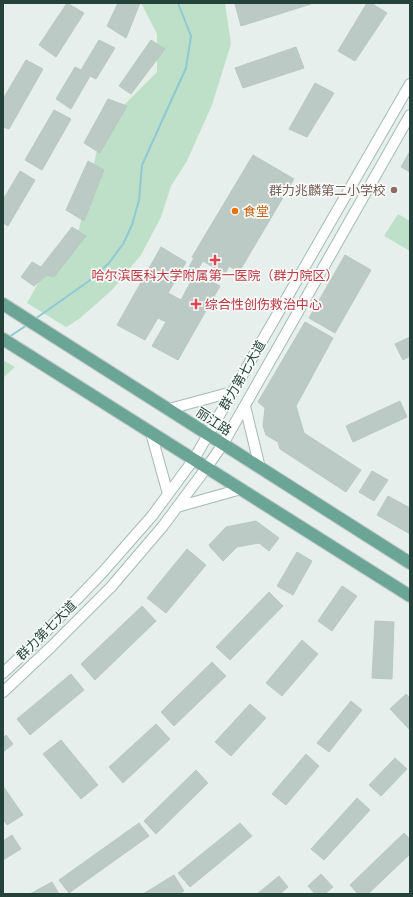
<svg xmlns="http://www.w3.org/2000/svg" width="413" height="897" viewBox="0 0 413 897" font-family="'Fira Sans Condensed','Noto Sans SC',sans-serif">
  <rect width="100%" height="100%" fill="#e6efeb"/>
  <path fill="#bfe0c8" d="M141 3H225L231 44 212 105 187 161 171 186 161 217 141 255 112 290 79 319 66 327 27 303 41 278 79 229 97 150 126 103 157 72V34Z
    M398 214 410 221V251L384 236Z
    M3 360 15 367 3 378Z"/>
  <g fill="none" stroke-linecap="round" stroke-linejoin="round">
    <path stroke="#8ec9d4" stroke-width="2" d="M35 319 89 281 109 263 123 244 132 225 139 200 142 165 186 68 191 36 178 3
      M9 337 27 325"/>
  </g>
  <path fill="#bbcac4" stroke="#b8c9c2" d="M67 3 84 13 56 57 39 45Z
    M118 3H140L126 38 107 26Z
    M238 3H311V4L241 26 235 4Z
    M367 3H371L387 13 355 61 338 51Z
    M99 40 115 48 96 79 90 76 71 109 56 99 75 67 81 70Z
    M151 40 165 49 131 94 119 86Z
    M296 47 304 68 243 88 235 68Z
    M26 60 43 69 9 129 3 127V99Z
    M315 83 334 93 307 137 289 129Z
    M108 99 127 106 100 153 84 143Z
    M54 110 71 119 42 170 25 160Z
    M410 151V172L401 167Z
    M253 155 294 179 239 272 229 266 225 274 203 261 196 272 189 267 194 258 192 257Z
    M88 161 104 170 84 221 66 210Z
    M20 171 35 180 8 226 3 223V200Z
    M72 227 86 236 54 277 47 275 34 286 21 277 32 262 41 267Z
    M161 247 186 262 168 293 181 300 196 272 220 286 178 360 152 346 166 322 158 318 145 340 117 325Z
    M345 255 371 270 335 333 309 318Z
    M305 322 333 338 296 406 304 433 361 470 346 492 280 449 278 442 266 435 263 426 265 408 258 402Z
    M410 337V356L403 360 395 344Z
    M400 401 407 417 353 442 346 426Z
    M372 471 388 480 374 501 359 492Z
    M388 496 410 508V534L377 515Z
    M256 521 279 538 269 551 259 543 237 547 223 561 211 548 209 545 226 527Z
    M187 549 206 565 166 613 147 598Z
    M297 552 312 561 293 595 277 586Z
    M342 586 357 596 332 631 318 621Z
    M269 592 283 606 230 660 216 647Z
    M142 606 156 621 95 680 81 664Z
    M375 621 394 622 392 679 372 678Z
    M302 640 318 654 282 696 266 683Z
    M212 662 226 676 174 726 161 712Z
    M71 674 84 690 30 735 17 719Z
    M406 694 410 698V730L390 709Z
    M351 701 362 710 329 752 317 743Z
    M250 704 266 718 231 756 215 742Z
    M156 724 170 739 123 783 109 767Z
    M6 735 13 744 3 752V738Z
    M61 740 98 785 81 799 43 754Z
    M306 754 319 766 286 805 272 794Z
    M395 758 407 769 381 796 369 785Z
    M196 770 208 783 156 834 144 821Z
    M3 786 23 815 7 825 3 819Z
    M357 798 370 810 324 860 311 849Z
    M139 823 149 836 69 893 59 880Z
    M240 823 252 836 190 887 178 873Z
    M404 833 410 839V854L368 894H358L350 885Z
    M12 835 21 849 3 860V841Z
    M321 874 333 887 325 894H315L308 886Z
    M174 875 184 891 178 894H143Z
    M279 876 288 887 280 894H257Z
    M52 882 59 894H30Z"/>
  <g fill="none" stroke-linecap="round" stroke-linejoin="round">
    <defs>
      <path id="secondary" d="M245 406 260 468
        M169 409 232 392
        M151 433 168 494
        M177 507 241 489
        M3 673 33 645 102 573 152 516 194 459 410 84
        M3 692 51 647 111 587 163 526 207 467 223 444 410 115"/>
      <path id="primary" d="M3 304 410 563
        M3 339 410 596"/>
    </defs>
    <use href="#secondary" stroke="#a4bbb3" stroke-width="12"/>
    <use href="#primary" stroke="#c2cac8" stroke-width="14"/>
    <use href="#secondary" stroke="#fff" stroke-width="10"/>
    <use href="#primary" stroke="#6aa596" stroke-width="12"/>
  </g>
  <circle fill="#8d6e63" stroke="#f7fbf9" stroke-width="1.5" cx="394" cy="190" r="4"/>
  <circle fill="#e8710a" stroke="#f7fbf9" stroke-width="1.5" cx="235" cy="211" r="4"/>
  <g fill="#e0444e" stroke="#f7fbf9" stroke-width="1.5">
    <path d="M213 254h4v4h4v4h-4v4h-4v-4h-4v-4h4z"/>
    <path d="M194 298h4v4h4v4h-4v4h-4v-4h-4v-4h4z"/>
  </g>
  <g text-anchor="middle" stroke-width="3.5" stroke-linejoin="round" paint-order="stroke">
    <g font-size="13" fill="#785e54" stroke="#f7fbf9" text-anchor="end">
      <text x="386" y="195">群力兆麟第二小学校</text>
    </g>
    <g font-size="13" fill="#c56008" stroke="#f7fbf9" text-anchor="start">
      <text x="243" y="216">食堂</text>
    </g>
    <g font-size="13" fill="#be3a42" stroke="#f7fbf9">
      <text x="215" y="280">哈尔滨医科大学附属第一医院（群力院区）</text>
      <text x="205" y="309" text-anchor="start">综合性创伤救治中心</text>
    </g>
    <g font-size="13" fill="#24423a" stroke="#f7fbf9">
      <text transform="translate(242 375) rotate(-60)" y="5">群力第七大道</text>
      <text transform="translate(214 421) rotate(33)" y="5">丽江路</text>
      <text transform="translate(46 630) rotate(-45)" y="5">群力第七大道</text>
    </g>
  </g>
  <rect width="413" height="897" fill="none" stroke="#24423a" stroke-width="8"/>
</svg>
